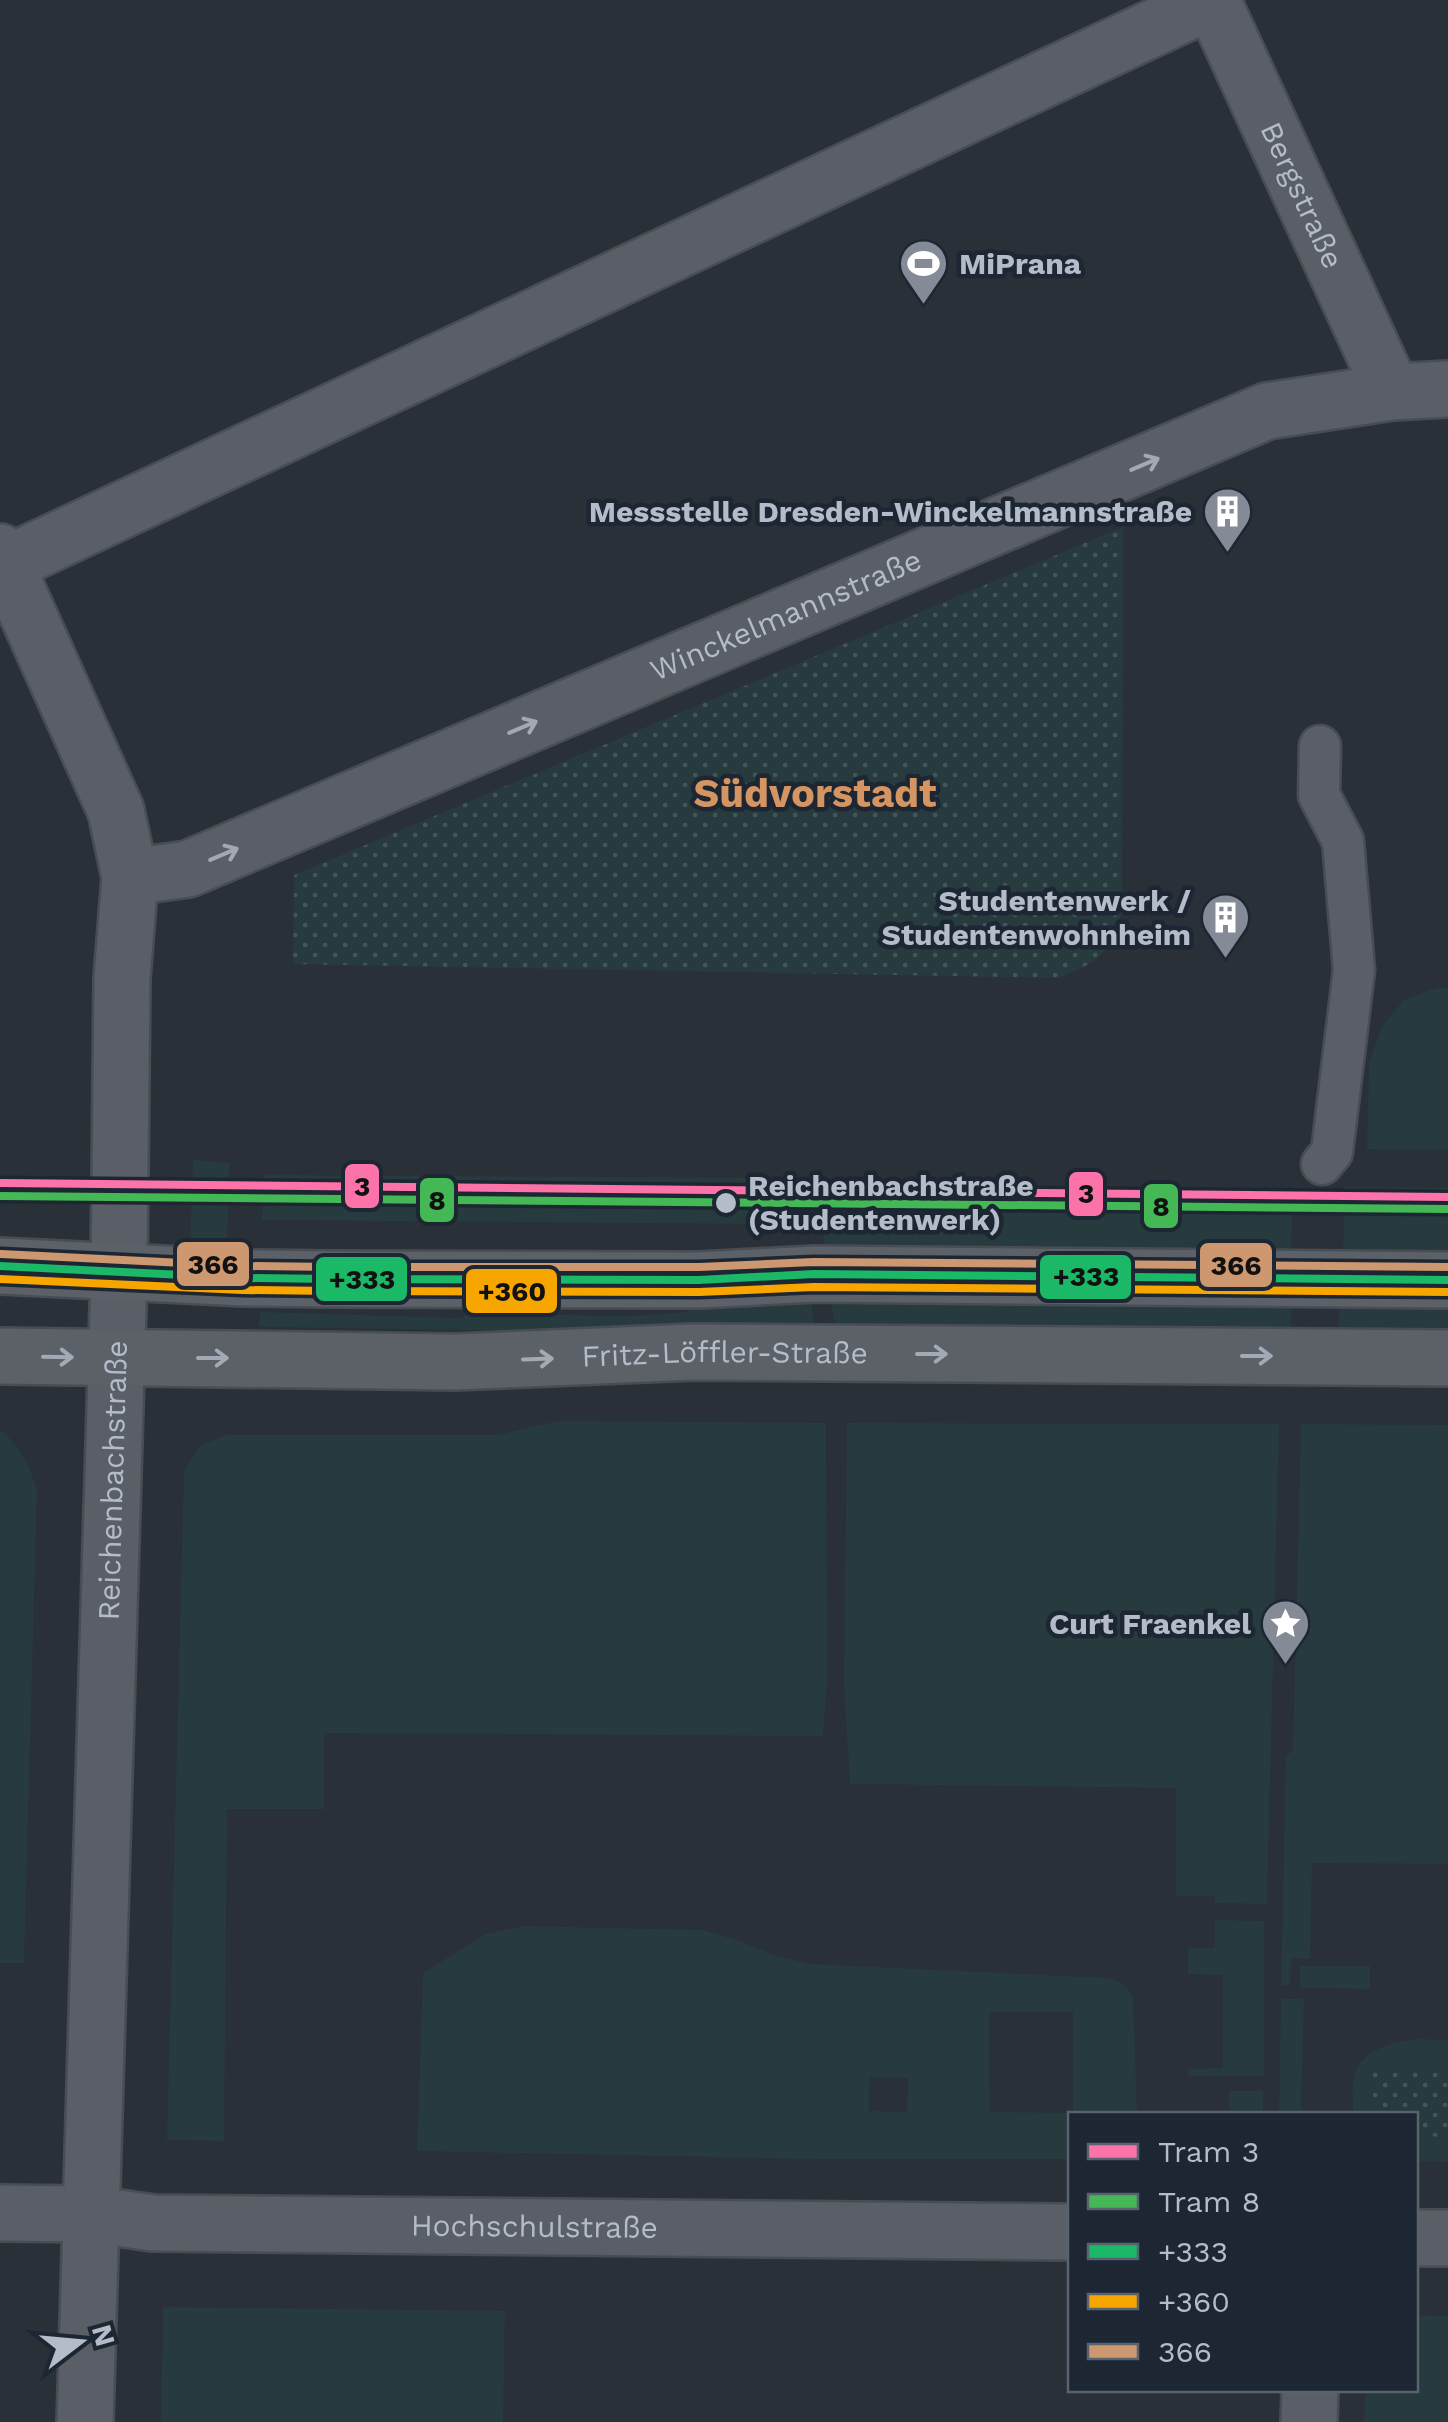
<svg xmlns="http://www.w3.org/2000/svg" width="1448" height="2422" viewBox="0 0 1448 2422" font-family="'Work Sans',sans-serif">
  <defs>
    <pattern id="park-dots" width="8" height="8" patternUnits="userSpaceOnUse" patternTransform="scale(2.5)"><rect width="8" height="8" fill="#273a3e"/><path d="M2 2h.1M6 6h.1" fill="none" stroke="#445559" stroke-width="1.8" stroke-linecap="round"/></pattern>
  </defs>
  <rect width="100%" height="100%" fill="#2a3038"/>
  <path fill="#273a3e" fill-rule="evenodd" d="M1437 988H1448V1150L1367 1149 1369 1063 1382 1026 1404 1000Z
    M193 1160 230 1163 227 1247H190Z
    M264 1175 766 1178 764 1224 262 1220Z
    M793 1182 1293 1188 1291 1253 823 1250 824 1228 791 1226Z
    M1345 1187 1448 1188V1256L1343 1255Z
    M758 1297H811L815 1329 692 1333 259 1327 260 1312 460 1318 470 1313 616 1316 651 1315 683 1312Z
    M830 1298 1292 1301 1290 1334 836 1330Z
    M1339 1302 1448 1303V1335L1339 1334Z
    M558 1421 826 1423 827 1680 823 1736 324 1733V1809H227L224 2141 167 2140 184 1471 200 1446 225 1435H497Z
    M847 1423 1279 1424 1267 1904 1215 1903V1896H1176V1788L850 1784 844 1684Z
    M1301 1424 1448 1425V1864L1312 1863 1310 1959 1291 1958 1290 1985 1281 1986 1286 1755 1293 1751Z
    M0 1430C20 1445 29 1465 37 1489L24 1963H0Z
    M1215 1920 1264 1921V2076H1188L1189 2069 1223 2068V1975L1188 1974V1948H1215Z
    M524 1926 703 1930 737 1940 773 1955 810 1964 1108 1978C1120 1981 1126 1985 1133 1996L1137 2114H1070V2159H812L417 2151 423 1973 486 1934ZM989 2012H1073V2113L990 2112ZM870 2077 908 2078 907 2112 869 2111Z
    M1300 1966H1370V1989L1300 1988Z
    M1281 1999H1304L1301 2114H1279Z
    M1420 2039 1448 2040V2162L1416 2161V2114H1353C1353 2103 1352 2091 1353 2080 1358 2049 1394 2041 1420 2039Z
    M1229 2091H1263V2114H1229Z
    M163 2307 505 2311 503 2422H161Z
    M1416 2315 1448 2316V2422H1364L1366 2390H1416Z"/>
  <path fill="url(#park-dots)" d="M1123 527 1122 911C1110 953 1099 963 1058 978L293 964 294 875Z
    M1371 2069 1448 2071V2137L1416 2136V2114H1370Z"/>
  <g fill="none" stroke-linecap="round" stroke-linejoin="round">
    <defs>
      <path id="pedestrian" d="M1320 746 1319 795 1343 841 1354 970 1332 1152 1322 1164"/>
      <g id="minor">
        <path id="s1" d="M1212 0 1392 392"/>
        <path d="M0 552 116 811 130 877 122 978 119 1272"/>
        <path d="M0 567 1213 0"/>
        <path id="s2" d="M130 877 188 869 1267 411 1392 392 1448 389"/>
        <path id="s3" d="M0 2213 91 2214 153 2223 1070 2232"/>
        <path d="M1416 2238H1448"/>
        <path d="M1309 2422 1310 2390"/>
      </g>
      <g id="tertiary">
        <path id="s4" d="M85 2422 119 1272"/>
      </g>
      <g id="primary">
        <path d="M0 1266 244 1278 334 1279 699 1280 814 1274 1448 1280"/>
        <path id="s5" d="M0 1356 455 1362 694 1352 1448 1358"/>
      </g>
    </defs>
    <use href="#pedestrian" stroke="#484c53" stroke-width="45"/>
    <use href="#minor" stroke="#484c53" stroke-width="60"/>
    <use href="#tertiary" stroke="#484c53" stroke-width="60"/>
    <use href="#primary" stroke="#484c55" stroke-width="60"/>
    <use href="#pedestrian" stroke="#5a5e66" stroke-width="40"/>
    <use href="#minor" stroke="#5a5e66" stroke-width="55"/>
    <use href="#tertiary" stroke="#5a5e66" stroke-width="55"/>
    <use href="#primary" stroke="#5c6168" stroke-width="55"/>
    <defs>
      <path id="bus-1" d="M0 1266 244 1278 334 1279 699 1280 814 1274 1448 1280"/>
      <path id="bus-2" d="M0 1279 243 1290 334 1291 699 1292 814 1287 1448 1292"/>
      <path id="bus-3" d="M1 1254 244 1266 334 1267H699L814 1262 1448 1267"/>
    </defs>
    <use href="#bus-1" stroke="#1d2633" stroke-width="15"/>
    <use href="#bus-2" stroke="#1d2633" stroke-width="15"/>
    <use href="#bus-3" stroke="#1d2633" stroke-width="15"/>
    <use href="#bus-1" stroke="#1ab867" stroke-width="8"/>
    <use href="#bus-2" stroke="#f7a600" stroke-width="8"/>
    <use href="#bus-3" stroke="#cd976f" stroke-width="8"/>
    <defs>
      <path id="tram-1" d="M0 1183 1448 1197"/>
      <path id="tram-2" d="M0 1196 1448 1209"/>
    </defs>
    <use href="#tram-1" stroke="#1d2633" stroke-width="15"/>
    <use href="#tram-2" stroke="#1d2633" stroke-width="15"/>
    <use href="#tram-1" stroke="#fc73a9" stroke-width="8"/>
    <use href="#tram-2" stroke="#43b855" stroke-width="8"/>
  </g>
  <defs><path id="oneway-shaft" d="M-6 0H5M1.5-3L5.5 0L1.5 3" fill="none" stroke-width="1.6" stroke-linecap="round" stroke-linejoin="round" transform="scale(2.5)"/></defs>
  <g stroke="#a2a9b5">
    <use href="#oneway-shaft" transform="translate(1145 464) rotate(-23)"/>
    <use href="#oneway-shaft" transform="translate(523 727) rotate(-23)"/>
    <use href="#oneway-shaft" transform="translate(224 854) rotate(-23)"/>
  </g>
  <g stroke="#a2aab6">
    <use href="#oneway-shaft" transform="translate(932 1354)"/>
    <use href="#oneway-shaft" transform="translate(1257 1356)"/>
    <use href="#oneway-shaft" transform="translate(58 1357) rotate(1)"/>
    <use href="#oneway-shaft" transform="translate(213 1358)"/>
    <use href="#oneway-shaft" transform="translate(538 1359) rotate(-2)"/>
  </g>
  <defs>
    <symbol id="stadium-pin" viewBox="-11 -11 22 30"><path d="M0 17L-7.5 6A9.5 9.5 0 1 1 7.5 6Z" fill="#848b96" stroke="#1d2633"/><path d="M0-5a6.5 5 0 1 0 0 10a6.5 5 0 1 0 0-10ZM-3.5-1.8h7v3.6h-7Z" fill="#fff"/></symbol>
    <symbol id="building-pin" viewBox="-11 -11 22 30"><path d="M0 17L-7.5 6A9.5 9.5 0 1 1 7.5 6Z" fill="#848b96" stroke="#1d2633"/><path d="M-4-6H4V6H1V3H-1V6H-4ZM-2.5-4.3h1.7v1.8h-1.7ZM.8-4.3h1.7v1.8H.8ZM-2.5-1h1.7V.8h-1.7ZM.8-1h1.7V.8H.8Z" fill="#fff"/></symbol>
    <symbol id="sight-pin" viewBox="-11 -11 22 30"><path d="M0 17L-7.5 6A9.5 9.5 0 1 1 7.5 6Z" fill="#848b96" stroke="#1d2633"/><path d="M0-6L1.8-2.2L6-1.7L2.9 1.2L3.7 5.4L0 3.3L-3.7 5.4L-2.9 1.2L-6-1.7L-1.8-2.2Z" fill="#fff"/></symbol>
  </defs>
  <g fill-rule="evenodd">
    <use href="#stadium-pin" x="896" y="236" width="55" height="75"/>
    <use href="#building-pin" x="1200" y="484" width="55" height="75"/>
    <use href="#building-pin" x="1198" y="890" width="55" height="75"/>
    <use href="#sight-pin" x="1258" y="1596" width="55" height="75"/>
  </g>
  <circle fill="#b4bcc9" stroke="#1d2633" stroke-width="4" cx="726" cy="1203" r="12"/>
  <g text-anchor="middle" stroke-width="9" stroke-linejoin="round" paint-order="stroke">
    <g font-size="30" fill="#b4bcc9" stroke="#1d2633">
      <text dy="10" stroke="none"><textPath href="#s1" startOffset="215">Bergstraße</textPath></text>
      <text dy="10" stroke="none"><textPath href="#s2" startOffset="708">Winckelmannstraße</textPath></text>
      <text dy="10" stroke="none"><textPath href="#s5" startOffset="725">Fritz-Löffler-Straße</textPath></text>
      <text dy="10" stroke="none"><textPath href="#s4" startOffset="942">Reichenbachstraße</textPath></text>
      <text dy="10" stroke="none"><textPath href="#s3" startOffset="535">Hochschulstraße</textPath></text>
    </g>
    <g font-size="30" font-weight="bold" fill="#b4bcc9" stroke="#1d2633" text-anchor="end">
      <text x="959" y="274" text-anchor="start">MiPrana</text>
      <text x="1192" y="522">Messstelle Dresden-Winckelmannstraße</text>
      <text x="1191" y="911">Studentenwerk /<tspan x="1191" dy="34">Studentenwohnheim</tspan></text>
      <text x="1251" y="1634">Curt Fraenkel</text>
    </g>
    <g font-size="30" font-weight="bold" fill="#b4bcc9" stroke="#1d2633" text-anchor="start">
      <text x="748" y="1196">Reichenbachstraße<tspan x="748" dy="34">(Studentenwerk)</tspan></text>
    </g>
    <g font-size="40" font-weight="bold" fill="#d59563" stroke="#1d2633">
      <text x="815" y="807">Südvorstadt</text>
    </g>
  </g>
  <g stroke="#1d2633" stroke-width="4">
    <rect x="343" y="1162" width="38" height="48" rx="10" fill="#fc73a9"/>
    <rect x="1067" y="1170" width="38" height="48" rx="10" fill="#fc73a9"/>
    <rect x="418" y="1176" width="38" height="48" rx="10" fill="#43b855"/>
    <rect x="1142" y="1182" width="38" height="48" rx="10" fill="#43b855"/>
    <rect x="175" y="1240" width="76" height="48" rx="10" fill="#cd976f"/>
    <rect x="1198" y="1241" width="76" height="48" rx="10" fill="#cd976f"/>
    <rect x="1038" y="1253" width="95" height="48" rx="10" fill="#1ab867"/>
    <rect x="314" y="1255" width="95" height="48" rx="10" fill="#1ab867"/>
    <rect x="464" y="1267" width="95" height="48" rx="10" fill="#f7a600"/>
  </g>
  <g font-size="28" text-anchor="middle" font-weight="bold" fill="#111">
    <text x="362" y="1196">3</text>
    <text x="1086" y="1203">3</text>
    <text x="437" y="1210">8</text>
    <text x="1161" y="1216">8</text>
    <text x="213" y="1274">366</text>
    <text x="1236" y="1275">366</text>
    <text x="1086" y="1286">+333</text>
    <text x="362" y="1289">+333</text>
    <text x="512" y="1301">+360</text>
  </g>
  <rect x="1068" y="2112" width="350" height="280" fill="#1d2633" stroke="#59626f" stroke-width="2.5"/>
  <rect x="1088" y="2144" width="50" height="15" fill="#fc73a9" stroke="#59626f" stroke-width="2.5"/>
  <text x="1158" y="2162" font-size="30" fill="#b4bcc9">Tram 3</text>
  <rect x="1088" y="2194" width="50" height="15" fill="#43b855" stroke="#59626f" stroke-width="2.5"/>
  <text x="1158" y="2212" font-size="30" fill="#b4bcc9">Tram 8</text>
  <rect x="1088" y="2244" width="50" height="15" fill="#1ab867" stroke="#59626f" stroke-width="2.5"/>
  <text x="1158" y="2262" font-size="30" fill="#b4bcc9">+333</text>
  <rect x="1088" y="2294" width="50" height="15" fill="#f7a600" stroke="#59626f" stroke-width="2.5"/>
  <text x="1158" y="2312" font-size="30" fill="#b4bcc9">+360</text>
  <rect x="1088" y="2344" width="50" height="15" fill="#cd976f" stroke="#59626f" stroke-width="2.5"/>
  <text x="1158" y="2362" font-size="30" fill="#b4bcc9">366</text>
  <g transform="translate(80 2342) rotate(74)" stroke="#1d2633" stroke-width="8" paint-order="stroke">
  <path d="M0-8L18 38L0 25L-18 38Z" fill="#b4bcc9"/>
  <text y="-15" font-size="28" font-weight="bold" text-anchor="middle" fill="#b4bcc9">N</text>
  </g>
</svg>
